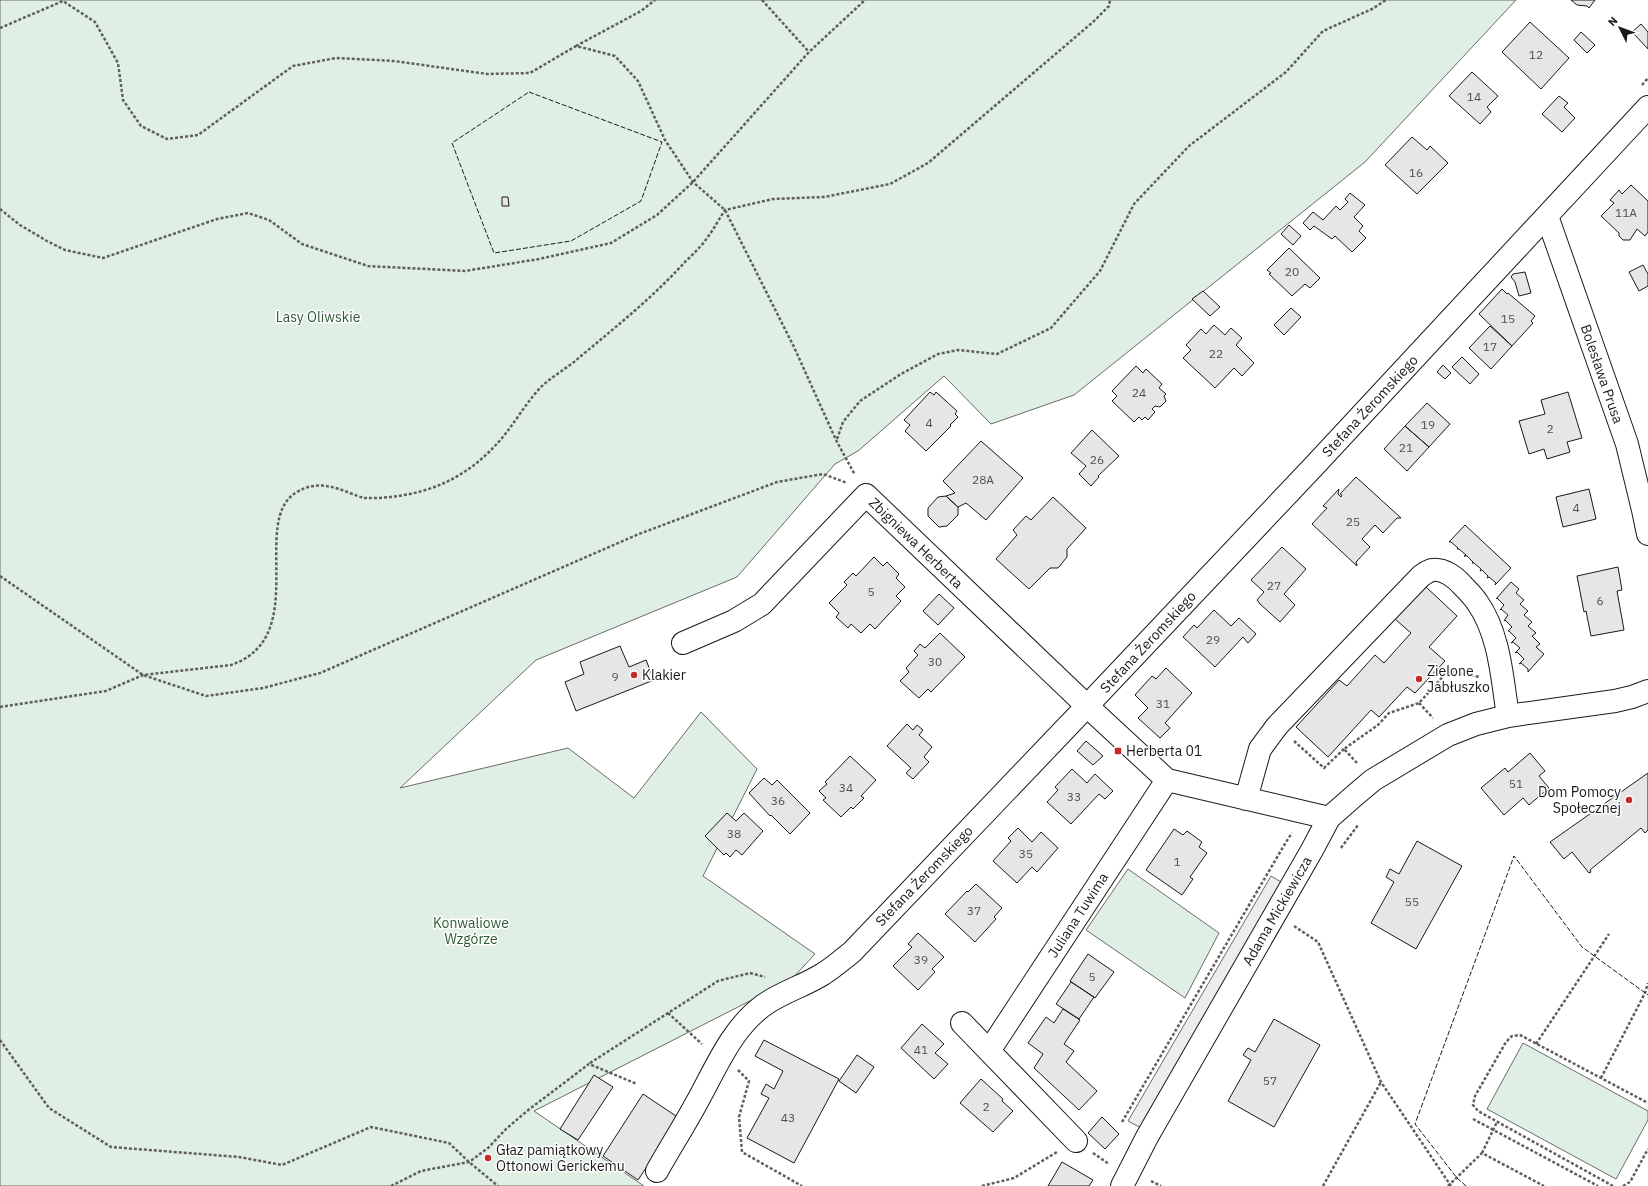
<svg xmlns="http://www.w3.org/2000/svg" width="1648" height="1186" viewBox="0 0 1648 1186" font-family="'IBM Plex Sans',sans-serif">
  <rect width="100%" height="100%" fill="#fff"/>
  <path fill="#e0efe3" stroke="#6a6a6a" d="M0 0H1516L1365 162 1074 395 991 424 944 376 858 451 835 464 737 577 536 660 400 788 568 748 634 798 701 712 757 769 703 876 815 954 791 980 534 1111 644 1186H0Z
    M1128 869 1219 933 1185 998 1086 930Z
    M1523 1043 1648 1111V1120L1616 1179 1487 1109Z"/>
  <path fill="#ededed" stroke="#6a6a6a" d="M1271 876 1286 885 1143 1129 1128 1121Z"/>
  <path fill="#e6e6e6" stroke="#1a1a1a" d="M1571 0H1595L1589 8 1587 6 1577 5Z
    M1530 22 1569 58 1541 89 1502 52Z
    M1641 24 1648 32V49L1632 32Z
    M1581 32 1595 45 1587 53 1574 40Z
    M1472 72 1498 96 1487 107 1491 112 1480 124 1449 96Z
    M1559 96 1568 103 1564 107 1575 118 1562 132 1542 114Z
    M1412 137 1427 150 1430 146 1448 163 1417 194 1385 165Z
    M1631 185 1648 201V232L1645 236 1637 229 1630 240H1623L1619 236V233L1601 216 1614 203 1610 200 1619 190 1622 194Z
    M1350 193 1365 205 1354 217 1363 226 1359 231 1366 238 1352 252 1335 236 1332 239 1314 226 1310 230 1303 223 1313 212 1323 220 1336 206 1340 210 1348 202 1345 199Z
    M502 197H508L509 206H502Z
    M1289 225 1301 236 1293 245 1281 234Z
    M1289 248 1320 278 1310 288 1305 284 1292 296 1269 274 1271 273 1267 270Z
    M1643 265 1648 274V286L1639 291 1629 272Z
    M1525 272 1531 293 1519 296 1515 282 1511 277 1513 274Z
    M1502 289 1507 294 1508 293 1535 316 1531 321 1533 323 1512 346 1479 314Z
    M1203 291 1220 307 1210 316 1192 299Z
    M1291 308 1301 317 1284 335 1274 325Z
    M1214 325 1225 335 1231 328 1242 338 1236 345 1254 363 1242 376 1234 368 1215 388 1183 358 1191 350 1186 345 1201 329 1206 334Z
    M1490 326 1512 346 1491 369 1469 348Z
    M1462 357 1479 374 1470 384 1452 367Z
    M1443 365 1451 373 1445 379 1437 372Z
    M1136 366 1143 373 1146 369 1162 384 1159 388 1166 394 1164 396 1166 401 1160 407 1155 406 1152 409 1155 412 1148 420 1145 417 1142 420 1139 417 1134 422 1112 401 1117 396 1112 391Z
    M930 392 934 395 936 392 957 411 955 414 958 417 950 425 951 426 926 451 905 431 910 425 904 420Z
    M1568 392 1582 438 1567 442 1570 452 1547 459 1544 449 1529 454 1519 421 1545 414 1541 400Z
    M1427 403 1450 424 1429 447 1405 426Z
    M1405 426 1429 447 1407 471 1384 449Z
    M1092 430 1119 456 1098 476 1099 477 1091 486 1079 474 1086 466 1071 453Z
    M981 441 1023 478 986 520 966 503 958 507 946 496 955 493 943 481Z
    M1356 477 1401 518H1397L1383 533 1375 525 1362 539 1370 547 1356 562 1357 566 1312 524 1327 508 1323 506 1339 489 1338 494 1341 497 1342 495 1340 494Z
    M1589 489 1596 519 1563 527 1556 497Z
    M946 496 958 507V515L947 526 939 527 928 516V508L938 497Z
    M1053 497 1086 528 1067 549V557L1058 568H1050L1029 589 996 559 1017 535 1013 530 1026 516 1031 520Z
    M1465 525 1511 568 1495 585 1496 583 1489 577 1487 578 1488 576 1482 570 1480 571 1481 569 1474 563H1472L1473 562 1467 556H1464L1466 555 1459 549H1457L1458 548 1451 542H1449Z
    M1282 547 1306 569 1284 594 1295 605 1280 622 1260 604 1257 600 1264 592 1251 580Z
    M874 557 883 566 887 562 899 574 896 578 905 587 896 596 901 601 875 629 870 624 861 633 851 624 848 628 836 617 839 613 829 603 847 585 844 582 853 573 856 576Z
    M1618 567 1622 590 1617 591 1624 630 1591 636 1586 611 1584 612 1577 576Z
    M1511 582 1519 589 1516 593 1524 600 1520 604 1528 611 1524 615 1532 622 1528 626 1536 633 1532 636 1540 644 1536 647 1544 654 1528 672V669L1521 663 1519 664 1524 659 1517 652 1515 653 1520 648 1513 642 1511 643 1516 638 1509 631H1508L1512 627 1505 620 1504 621 1508 615 1501 609 1500 610 1504 605 1497 598 1496 599Z
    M1425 586 1457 616 1429 647 1445 661 1415 693 1407 687 1379 717 1371 710 1328 757 1296 727 1339 680 1347 686 1375 655 1384 663 1411 633 1395 619Z
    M939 594 954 608 938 625 923 611Z
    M1214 610 1231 626 1239 618 1256 634 1248 643 1243 637 1215 667 1183 637 1194 625 1197 628Z
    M940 633 965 657 931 692 928 689 919 698 900 681 909 672 906 668 918 655 914 651 920 644 925 648Z
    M620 646 629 667 646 660 654 680 576 711 565 682 584 674 580 662Z
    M1166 668 1192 693 1165 723 1170 728 1160 738 1138 718 1148 708 1135 695 1152 676 1156 679Z
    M907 724 913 730 917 725 923 730 919 735 932 747 924 757 929 762 913 779 906 773 911 768 887 746Z
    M1086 741 1103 756 1093 765 1077 751Z
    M1530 753 1545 771 1539 776 1549 788 1529 805 1523 798 1504 815 1481 788 1505 768 1508 772Z
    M850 756 876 780 861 796 864 798 853 809 851 807 841 817 823 800 826 798 819 791 827 784 825 782Z
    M1072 769 1087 783 1095 774 1113 791 1105 799 1099 794 1071 824 1047 802 1058 790 1055 787Z
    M1648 773V830L1645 833 1641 828 1590 870 1591 872 1589 873 1572 852 1564 859 1550 842Z
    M764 778 772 785 777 780 810 813 790 834 771 815 770 816 749 793Z
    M727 813 736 821 744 813 763 831 742 855 736 850 730 857 726 853 724 855 705 836Z
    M1018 828 1032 842 1041 832 1058 848 1037 872 1032 867 1017 883 993 861 1011 841 1008 838Z
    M1174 829 1183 835 1187 831 1202 842 1199 847 1207 853 1190 877 1193 879 1182 895 1146 870Z
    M1417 841 1462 866 1416 949 1371 923 1394 882 1386 877 1390 869 1399 874Z
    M976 884 1002 908 994 917 996 919 975 942 945 914 967 891 968 892Z
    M918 933 944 957 932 969 935 972 918 990 893 966 912 947 908 944Z
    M1088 954 1114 972 1095 998 1070 981Z
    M1071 982 1094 997 1079 1019 1056 1004Z
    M1063 1009 1080 1020 1064 1044 1074 1051 1066 1062 1097 1091 1079 1110 1034 1068 1043 1054 1028 1043 1046 1017 1054 1023Z
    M1274 1019 1320 1045 1274 1127 1228 1101 1251 1060 1243 1055 1248 1048 1255 1052Z
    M922 1024 944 1044 935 1053 948 1064 934 1079 901 1048Z
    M764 1040 839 1079 794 1163 747 1138 769 1098 761 1094 766 1084 774 1089 783 1071 755 1056Z
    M857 1055 874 1067 856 1093 839 1081Z
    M594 1075 613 1087 578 1140 560 1129Z
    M981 1079 1003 1099 1002 1101 1013 1111 993 1132 960 1103Z
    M643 1094 679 1118 638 1180 603 1156Z
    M1102 1117 1119 1134 1105 1149 1088 1133Z
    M1062 1162 1093 1180 1089 1186H1048Z"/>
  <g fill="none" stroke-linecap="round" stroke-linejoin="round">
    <defs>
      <path id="minor" d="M1547 216 1627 444 1643 510 1648 534
        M683 643 734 621 762 604 866 495 1087 706 1167 780 1329 818
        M1246 799 1260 749 1277 726 1421 576C1424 574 1428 571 1432 570 1444 568 1456 578 1463 586 1468 591 1473 596 1477 602 1500 634 1502 679 1508 716
        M962 1023 1076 1141
        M989 1051 1167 780
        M657 1171C670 1148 684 1126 697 1102 716 1068 731 1029 764 1005 782 992 804 986 823 974 833 968 843 959 852 952L1087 706 1315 465 1648 107
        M1122 1186 1147 1137 1312 850 1329 818 1354 796 1373 780 1448 735 1476 724 1508 716 1615 701 1632 697 1648 691"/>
    </defs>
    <use href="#minor" stroke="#1a1a1a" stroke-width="24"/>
    <path stroke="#5f5f5f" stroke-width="2.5" stroke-dasharray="3 2" stroke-linecap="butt" d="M762 0 809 52
      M0 28 63 1 95 22 118 63 123 100 141 126 167 139 198 135 293 66 336 58 394 61 487 74 530 73 576 46 615 56 638 81 665 140 693 182 725 210 794 347 836 440 855 475
      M576 46 641 11 655 0
      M1642 85 1648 78
      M0 209 20 225 47 241 65 250 103 258 217 219 248 213 269 220 302 244 368 266 465 271 539 259 611 243 657 215 693 182 809 52 865 0
      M837 439 843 422 860 401 901 374 938 354 958 350 997 354 1051 328 1100 271 1134 204 1189 146 1286 72 1323 31 1372 9 1386 0
      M0 576 143 675 206 696 263 688 320 673 639 534 777 482 823 474 847 483
      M1419 703 1433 718
      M0 707 106 691 143 675 231 665C313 637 248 520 297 492 315 481 332 486 350 493 355 495 360 497 364 498 389 499 419 494 442 484 467 473 489 455 506 433 517 419 527 402 540 388 552 376 568 368 581 356 617 326 653 297 684 263 692 255 701 247 707 238 714 229 719 219 725 210L773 199 824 197 890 184 928 163 1093 22 1109 6 1110 0
      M1294 741 1324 768 1344 749
      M1357 763 1344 749 1378 725 1389 713 1419 703 1448 671 1480 677
      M1341 848 1358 825
      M1294 926 1318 942 1381 1082 1451 1186
      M668 1013 702 1044
      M0 1040 49 1108 111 1147 239 1157 282 1165 371 1127 449 1143 469 1162 498 1186
      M1536 1044 1609 934
      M590 1063 718 981 750 973 765 977
      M738 1070 749 1081 739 1117 742 1152 802 1186
      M1601 1078 1645 993 1648 983
      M1473 1119 1598 1186
      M1122 1122 1286 842 1292 833
      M1093 1153 1109 1164
      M1482 1153 1497 1122
      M1151 1181 1161 1186
      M391 1186 421 1171 469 1162 488 1148 506 1129 527 1111 589 1064 637 1084
      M982 1186 1014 1178 1057 1152
      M1323 1186 1381 1082
      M1448 1186 1482 1153 1544 1186
      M1613 1186 1478 1111 1473 1105 1475 1096 1506 1042 1512 1036 1520 1035 1648 1103
      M1623 1186 1630 1182 1648 1149"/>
    <use href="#minor" stroke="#fff" stroke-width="22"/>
    <path stroke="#1a1a1a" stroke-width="1" stroke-dasharray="5 2" stroke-linecap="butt" d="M529 92 662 142 641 201 571 241 494 253 452 143Z
      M1466 1186 1457 1178 1415 1124 1514 856 1582 947 1648 995"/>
  </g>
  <g fill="#c62828" stroke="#fff" stroke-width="1.5">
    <circle cx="634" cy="675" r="4"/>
    <circle cx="1419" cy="679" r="4"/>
    <rect x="1114" y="747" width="8" height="8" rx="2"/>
    <circle cx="1629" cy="800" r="4"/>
    <circle cx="488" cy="1158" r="4"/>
  </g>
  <g text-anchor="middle" stroke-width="3" stroke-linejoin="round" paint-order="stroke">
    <g font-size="12" fill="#4d4d4d">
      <text x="1536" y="59">12</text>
      <text x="1474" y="101">14</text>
      <text x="1416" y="177">16</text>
      <text x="1626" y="217">11A</text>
      <text x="1292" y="276">20</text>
      <text x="1508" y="323">15</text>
      <text x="1490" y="351">17</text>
      <text x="1216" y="358">22</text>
      <text x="1139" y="397">24</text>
      <text x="929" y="427">4</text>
      <text x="1428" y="429">19</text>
      <text x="1550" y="433">2</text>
      <text x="1406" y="452">21</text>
      <text x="1097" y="464">26</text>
      <text x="983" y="484">28A</text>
      <text x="1576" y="512">4</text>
      <text x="1353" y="526">25</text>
      <text x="1274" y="590">27</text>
      <text x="871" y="596">5</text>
      <text x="1600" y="605">6</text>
      <text x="1213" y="644">29</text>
      <text x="935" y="666">30</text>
      <text x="615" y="681">9</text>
      <text x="1163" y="708">31</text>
      <text x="1516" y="788">51</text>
      <text x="846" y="792">34</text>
      <text x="1074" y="801">33</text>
      <text x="778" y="805">36</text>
      <text x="734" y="838">38</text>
      <text x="1026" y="858">35</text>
      <text x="1177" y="866">1</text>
      <text x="1412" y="906">55</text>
      <text x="974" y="915">37</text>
      <text x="921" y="964">39</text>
      <text x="1092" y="981">5</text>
      <text x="921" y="1054">41</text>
      <text x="1270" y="1085">57</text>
      <text x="986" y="1111">2</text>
      <text x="788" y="1122">43</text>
    </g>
    <g font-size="14" fill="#2b5a34" stroke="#fff">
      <text x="318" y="322">Lasy Oliwskie</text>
      <text x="471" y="928">Konwaliowe<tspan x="471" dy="16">Wzgórze</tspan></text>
    </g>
    <g font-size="14" fill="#1a1a1a" stroke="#fff">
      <text transform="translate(1602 374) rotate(71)" y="5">Bolesława Prusa</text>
      <text transform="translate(1370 406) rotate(-47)" y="5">Stefana Żeromskiego</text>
      <text transform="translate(916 543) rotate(44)" y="5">Zbigniewa Herberta</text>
      <text transform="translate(1148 642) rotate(-47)" y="5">Stefana Żeromskiego</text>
      <text transform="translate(924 876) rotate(-46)" y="5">Stefana Żeromskiego</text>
      <text transform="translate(1277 911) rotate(-60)" y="5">Adama Mickiewicza</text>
      <text transform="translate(1078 915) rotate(-57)" y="5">Juliana Tuwima</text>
    </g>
    <g font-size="14" fill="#1a1a1a" stroke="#fff" text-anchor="start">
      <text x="1427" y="676">Zielone<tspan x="1427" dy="16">Jabłuszko</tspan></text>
      <text x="642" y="680">Klakier</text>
      <text x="1126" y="756">Herberta 01</text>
      <text x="1621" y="797" text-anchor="end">Dom Pomocy<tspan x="1621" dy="16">Społecznej</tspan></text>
      <text x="496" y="1155">Głaz pamiątkowy<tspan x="496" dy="16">Ottonowi Gerickemu</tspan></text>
    </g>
  </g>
  <g transform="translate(1620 28) rotate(312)" stroke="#ffffff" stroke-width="3" paint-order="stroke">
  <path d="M0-3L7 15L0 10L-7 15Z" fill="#1a1a1a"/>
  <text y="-6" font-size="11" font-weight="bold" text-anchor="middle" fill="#1a1a1a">N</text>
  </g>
</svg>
